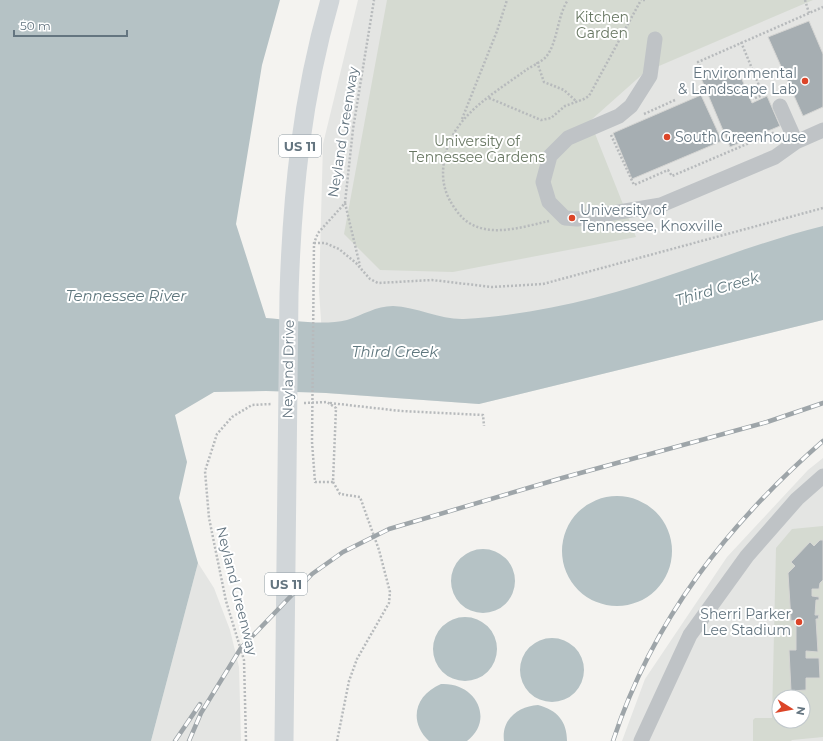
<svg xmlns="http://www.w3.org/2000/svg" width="823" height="741" viewBox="0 0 823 741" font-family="Montserrat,sans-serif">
  <rect width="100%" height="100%" fill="#f4f3f0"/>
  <path fill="#e4e5e3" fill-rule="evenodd" d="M358 0H823V320L479 404 326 393 319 291 323 144Z
    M823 458V741H622L645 679 727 557 808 470ZM779 697H803V721H779Z
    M198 563 214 588 230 630 239 667 241 741H151Z"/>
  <path fill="#d5dad1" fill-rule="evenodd" d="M387 0H813L645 72 590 121 636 237 453 272 380 270 344 234Z
    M823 526V737L792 740 791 741H753V720L755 718H772L776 548 792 529ZM779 697H803V721H779Z"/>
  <path fill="#b5c2c5" d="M0 0H280L262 65 236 224 266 318C292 320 322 326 347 320 363 315 376 306 393 306 417 307 442 320 464 319 537 315 610 296 679 272 727 256 774 238 823 226V320L479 404 326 393 266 391 214 392 175 415 187 462 179 498 198 563 151 741H0Z
    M562 551a55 55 0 1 1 110 0a55 55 0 1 1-110 0Z
    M451 581a32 32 0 1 1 64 0a32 32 0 1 1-64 0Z
    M433 649a32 32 0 1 1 64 0a32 32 0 1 1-64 0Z
    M520 670a32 32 0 1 1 64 0a32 32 0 1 1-64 0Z
    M441 684C476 682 495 720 467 741H429C408 721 415 695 441 684Z
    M538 705C557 710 567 721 567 741H504C501 719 519 706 538 705Z"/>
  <path fill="#a6aeb2" stroke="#d5d5d3" d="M809 21 823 54V107L803 116 768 37Z
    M720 70 723 77 738 70 752 103 767 96 780 126 730 147 701 78Z
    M701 95 722 141 632 179 613 133Z
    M820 540H823V580L820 583 819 589H812V596L819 597V600H816L815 615H819L818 619H816L818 652 806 651V658H819L820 678H806V690L791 691 789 650H796V620L791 621 788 573 795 566 791 562 810 542 814 546Z"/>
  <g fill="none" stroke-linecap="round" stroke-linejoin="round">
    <path stroke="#b7babc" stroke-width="2.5" stroke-dasharray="2 2" stroke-linecap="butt" d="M643 0H645
      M805 0 809 13
      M741 42 763 95 753 99
      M537 62 544 82 564 90 577 102
      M703 74 698 62 823 7
      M489 98 541 120 551 118 565 106 584 99 589 96 641 0
      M644 114 675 100
      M462 119 497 31 507 0
      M611 135 634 185 668 170 672 176 775 132
      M345 203 360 266
      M549 221C518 228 478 242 456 210 445 195 441 181 444 162 450 117 492 95 526 70 532 66 541 62 546 57 558 42 557 16 568 0
      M314 243H325L339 249 356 263 370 279 378 283 432 280 492 287 543 284 823 208
      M304 403 327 402 336 408 333 482H315L312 442 314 243 318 233 345 203 353 129 374 0
      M330 403 401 411 483 415 484 426
      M333 482 340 494 360 497 379 550 390 592 389 603 357 659 349 681 337 741
      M246 741 244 660 226 601 209 518 205 471 217 434 232 417 252 405 271 404"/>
    <path stroke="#bfc3c6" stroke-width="15" d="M655 39 650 76 631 106 619 116 568 138 550 156 543 182 549 202 565 218 577 219 661 205 775 157 796 142 823 130
      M780 106 796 142
      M641 741 690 635 747 556 797 499 823 476"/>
    <path stroke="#d1d6d9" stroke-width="19" d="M284 741 289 294C292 195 302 96 330 0"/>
    <defs>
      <path id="rail" d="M175 741 200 704
        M189 741 201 713 241 648 312 574 343 552 389 529 562 478 767 422 823 403
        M613 741C653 619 728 524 823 441"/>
    </defs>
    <use href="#rail" stroke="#9ea5a9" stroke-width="4.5"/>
    <use href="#rail" stroke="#fff" stroke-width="3" stroke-dasharray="9" stroke-linecap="butt"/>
  </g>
  <g fill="#dc4528" stroke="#fff" stroke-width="1.5">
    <circle cx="805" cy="81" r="4"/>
    <circle cx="667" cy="137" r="4"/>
    <circle cx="572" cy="218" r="4"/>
    <circle cx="799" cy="622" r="4"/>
  </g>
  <g text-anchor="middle" stroke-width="4" stroke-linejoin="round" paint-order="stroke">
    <g fill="#fff" stroke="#929ea6" stroke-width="1">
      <rect x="279" y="135" width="42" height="22" rx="3"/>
      <rect x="265" y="573" width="42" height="22" rx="3"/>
    </g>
    <g font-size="13" font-weight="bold" fill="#647580">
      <text x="300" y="151">US 11</text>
      <text x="286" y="589">US 11</text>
    </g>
    <g font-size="14" fill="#687762" stroke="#fff">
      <text x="602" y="22">Kitchen<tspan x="602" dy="16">Garden</tspan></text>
      <text x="477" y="146">University of<tspan x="477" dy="16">Tennessee Gardens</tspan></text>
    </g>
    <g font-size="14" fill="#647580" stroke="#fff" text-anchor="end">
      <text x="797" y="78">Environmental<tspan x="797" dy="16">&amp; Landscape Lab</tspan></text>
      <text x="675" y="142" text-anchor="start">South Greenhouse</text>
      <text x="580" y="215" text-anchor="start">University of<tspan x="580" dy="16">Tennessee, Knoxville</tspan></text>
      <text x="791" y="619">Sherri Parker<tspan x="791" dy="16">Lee Stadium</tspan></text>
    </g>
    <g font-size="14" fill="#647580" stroke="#fff">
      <text transform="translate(343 132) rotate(-81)" y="5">Neyland Greenway</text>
      <text transform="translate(288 369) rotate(-89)" y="5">Neyland Drive</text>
      <text transform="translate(237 591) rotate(76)" y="5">Neyland Greenway</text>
    </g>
    <g font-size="15" font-style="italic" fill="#5f777e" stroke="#fff">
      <text transform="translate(717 289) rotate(-16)" y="5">Third Creek</text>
      <text x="126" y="301">Tennessee River</text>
      <text x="395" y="357">Third Creek</text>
    </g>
  </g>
  <g transform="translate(791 709) rotate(101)"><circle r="19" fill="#ffffff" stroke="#c1c8cc"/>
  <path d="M0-3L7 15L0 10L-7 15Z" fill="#dc4528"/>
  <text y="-6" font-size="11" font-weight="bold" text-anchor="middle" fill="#647580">N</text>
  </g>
  <path d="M14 30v6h113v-6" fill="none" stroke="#647580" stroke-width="2"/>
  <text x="20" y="30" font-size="12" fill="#647580" stroke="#ffffff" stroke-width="3" paint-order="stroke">50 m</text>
</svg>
